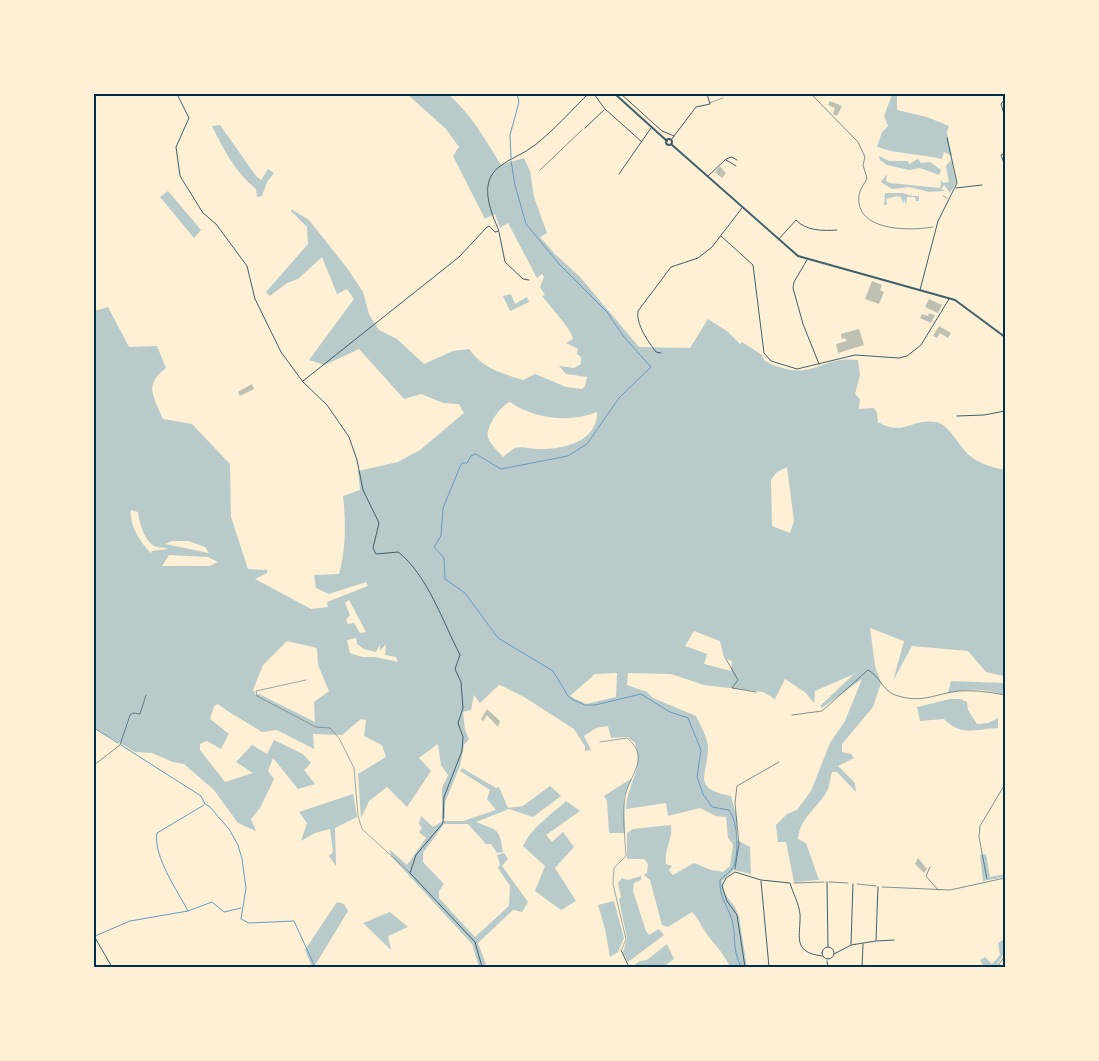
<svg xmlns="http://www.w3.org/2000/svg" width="1099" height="1061" viewBox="0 0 1099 1061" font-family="'Nunito Sans',sans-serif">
  <rect width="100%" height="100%" fill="#fdf0d5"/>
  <path fill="#b9caca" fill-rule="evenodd" d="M407 94H448C471 114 485 139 501 165L524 158 530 171 534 197 547 233 540 237 555 254 580 277 639 347 690 348 708 319 728 332 740 344 742 342 762 355 765 361C813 385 818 355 858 360L860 375 855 394 860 399 859 409 874 408 877 413 878 422C903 437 911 418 936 422 949 424 960 448 970 456 978 463 994 468 1005 470V695C986 689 968 688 948 693L951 681 1004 683 1003 676 986 672 968 651 912 646 893 681 904 641 870 628 875 666 881 683 873 707 842 744V752L851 754 854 758 838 766 855 783 856 792 837 772H832C830 778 830 786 827 791 817 809 800 817 798 839L806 843 819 880 794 882 786 842H778L776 825 787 814 797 810 811 791 830 743 845 721 862 679 822 708 820 706 854 674 815 691 814 703 806 693 785 679 775 699 763 692 704 685 671 674 628 673 627 685 647 692 653 698 696 716C700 725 707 736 708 746 709 774 689 788 731 796L737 818V840L750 847 751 874 734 870 722 881 725 894 735 907 739 917 747 967H730C723 951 711 942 703 928 698 921 700 920 692 912L668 927 662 925 650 880 644 875 647 873 648 864 644 859H627V833L633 829 671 825C673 840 664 848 666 864L672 866 669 870 673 875 694 863 711 870 723 872 730 866 733 844 728 838 726 817 716 816 700 808 668 816 666 803 626 809C627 783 644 771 635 743L627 737 611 738 608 726 596 728 584 736 591 750 585 751V746L574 729 524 697 502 686 499 685 480 703 474 695 471 710 463 712 465 730 469 739 464 745 460 766 445 802V818L442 819V788L448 775 441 765 438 744 419 758 431 771 407 807 387 787 369 801 361 818 358 774 386 757 382 745 364 736 366 720 361 719 342 735 313 734 314 749 277 730 262 732C247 722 232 715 218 704L214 706 210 719 229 734 221 749 207 741 200 744V750L225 782 253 773 236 762 252 745 267 754 274 740 303 754 311 763 304 770 315 784 298 789 273 758 268 771 274 779 260 808 251 819 256 831 238 823 214 790 184 764 173 762 152 753 135 752 94 728V311L108 307 129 347 157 346 166 368C143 385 154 397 163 419L192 424 230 464 231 517 248 569 267 570V573L255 579 311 609 328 607 327 602 368 586 366 582 329 594 316 588 314 575 339 574C346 550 346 521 343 496L360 490 358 471 398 462 420 450 464 413 459 404 443 403 421 394 404 399 359 349 325 365 309 360 354 299 347 289 337 294 322 257 298 279 287 283 270 296 266 292 308 244 307 227 291 211V209L309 220 347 268 363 292 369 314 379 330 397 339 424 364 453 351 469 349C482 368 501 373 523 380L535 374 566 387 582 389 585 386 587 377 566 374 559 366 574 368 581 364V357L577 354 578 349 566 343 573 339C573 331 549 305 542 296L545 295 540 287 544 277 542 274 537 278 508 223 500 228 495 214 485 219 453 156 459 147 446 129ZM510 402C534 419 569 423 597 412 598 443 560 450 535 449 528 448 523 446 515 448 511 450 507 454 503 457 498 451 491 445 488 438 485 428 500 406 510 402ZM787 467 794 521 790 533 772 526 771 480 777 472ZM131 510 138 512C139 522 145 544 157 547 161 548 164 547 168 549L152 551 151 553C141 543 129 525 131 510ZM172 541H189L205 547 209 553 165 544ZM169 555 208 557 218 562 210 566H162ZM349 600 366 632 360 633 354 623 348 624 346 620 350 615 345 603ZM694 631 720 641 724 658 732 661 731 671 704 664 707 654 685 646ZM356 638 357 644 364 649 376 652 380 644V651L386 644 385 655 396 657 398 662 375 657H362L350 653 347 640ZM287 641 317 648 318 665 329 691 314 702 315 722 259 694 256 695 253 690 263 665ZM617 673 616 697 586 704 570 696 595 674Z
    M897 94V110L927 117 949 126 947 132 952 156 944 152 942 159C920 154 898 154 877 147L882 132 888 126 884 116 892 95Z
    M220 125 256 176 261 180 268 169 274 173 267 182 262 196 257 197 256 189C235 172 224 150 212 126Z
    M879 156 889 161H908L909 164 918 159 921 163 930 162 941 170 939 175 920 168 909 170 887 165 880 160Z
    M951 160 956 183 950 193 944 185 941 189 945 191 929 192 909 187 892 189 881 182 887 174 886 181 890 183 940 188 941 180 943 183 949 182 946 166Z
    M168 191 201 230 194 238 160 197Z
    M885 193H903L911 196 912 194V196H919V201H916L915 197H907L906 205 904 199 903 204 901 197 897 196 886 199 887 205H884Z
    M511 294 515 304 527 297 529 302 510 311 503 296Z
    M950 699H960L967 702 968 710 977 724 988 723 998 718V728C975 729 962 737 944 719L920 721 917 707Z
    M462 768 496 788 499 787 508 808 523 806 550 786 561 796 533 817 509 809 476 822C497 831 499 826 503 852L497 853 491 844H486L468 824H444L423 853V862L444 884 439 891V898L475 937 509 906 510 886 498 868 500 864 497 855 504 853 508 859 502 866 528 902 522 912 513 910 478 943 486 964 483 967H479L472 944 392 857 389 849 407 865 426 838 419 832 422 828 419 824 421 816 433 827 443 821H463L496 810 487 799 490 790 460 771Z
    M632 778 624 797 625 833H609L607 801 604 796Z
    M353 794 357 817 335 828 336 866 329 856 333 852 330 829 315 833 301 841 307 823 299 812Z
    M566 801 580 811 546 835 552 842 563 832 574 847 555 868 576 901 561 910 535 891 545 866 523 846C531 828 552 814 566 801Z
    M986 854 990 877 1005 874V877L983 881 980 855Z
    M641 876V880L634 883 633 891 646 931 649 935 659 929 664 935 628 962 623 952 627 939 619 899 621 897 618 883 622 878 628 880Z
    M614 901 624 938 618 952 610 957 605 929 598 905Z
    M337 902 344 904 348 911 314 967H312L305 950Z
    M390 912 408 927 388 936 391 950 363 923Z
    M1005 939C1005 952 1003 957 995 967H984L980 960 985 957 992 964 1000 955 998 943Z
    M667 944 674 959 663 967H632L640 961 647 960Z"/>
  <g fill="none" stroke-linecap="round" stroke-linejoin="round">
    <path stroke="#669bbc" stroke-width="1" d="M511 158 510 135 519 102 517 94
      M511 161 515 185 526 224 560 265 607 312 624 337 651 367 619 398 587 444 568 456 501 469 476 454 471 456 467 463H462L460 467 443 508 441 536 434 547 444 558 445 579 465 593 498 638 553 671 568 696 573 700 585 705H595L641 694 670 712 688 718 701 750 697 777 703 794 712 807 729 810C738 822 739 852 734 866 731 872 724 876 720 880 719 896 726 903 731 917 737 933 731 947 741 967
      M94 728 118 743
      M121 745 201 796 205 804 209 806 229 829 238 845 242 859 246 888 241 919 249 923 294 921 315 967
      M188 911C177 890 153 856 157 833L204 805
      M95 936 130 921 188 911 212 902 224 912 241 908"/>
  </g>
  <path fill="#bec0b2" d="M830 101 842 106 837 116 833 114 835 108 828 105Z
    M720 166 726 173 722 178 715 172Z
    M872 281 882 285 880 290 884 292 879 304 865 299Z
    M929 299 942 305 938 313 925 307Z
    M929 313 935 315 931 323 920 318 922 314 928 316Z
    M939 326 951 333 948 338 940 333 937 338 933 336Z
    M859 329 864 345 838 353 836 344 847 341 845 338 842 339 841 334Z
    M252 384 254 389 240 396 238 392Z
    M487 709 500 721 498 727 487 715 483 721 481 719Z
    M918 858 927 869 924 873 915 864Z"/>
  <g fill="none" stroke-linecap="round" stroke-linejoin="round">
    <path stroke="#003049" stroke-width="0.5" d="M811 94 858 142 865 157 863 165 867 178C865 184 860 188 859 195 854 232 911 231 933 227
      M540 170 582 130
      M726 659 738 680 732 688 756 692
      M792 715 822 711 868 670C880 676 882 690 895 695 922 704 934 694 959 691 975 690 990 692 1005 695
      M94 765 120 745 130 715 133 713 140 714 146 695
      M930 867 926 876 938 890
      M735 869 739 844 735 803 737 786 779 762
      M987 879 979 837 980 826 1005 784
      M829 882 848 883
      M794 883 824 882
      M857 884 876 886
      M882 887 950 890 1005 878
      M997 967 1005 956"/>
    <path stroke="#3f606c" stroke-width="0.5" d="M710 103 723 98
      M943 196 947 198
      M306 680 256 691 257 696 316 727 330 728 339 738 354 768 358 816 362 829 409 872
      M600 742 627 738C652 758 628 776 625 797 622 816 625 837 626 856L614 868 613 884 626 939 622 949"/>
    <path stroke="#3f606c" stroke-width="1" d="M177 94 189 118 176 147 180 176 203 213 216 224 247 266 255 299 281 352 303 382 327 405 349 437 357 460 363 490 379 523 373 548 376 554 398 552C427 574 443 622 460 655L455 669 461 682 463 708 458 723 463 737 462 751 444 797 443 823 416 855 410 873 475 942 482 967
      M594 94 605 109 642 142
      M621 94 662 131 674 136
      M1005 99 1001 104 1005 117
      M585 128 604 110
      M671 140 696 107 710 104 707 94
      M1005 153 1001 155 1005 166
      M726 160 736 166
      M619 174 651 128
      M708 176 726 159 732 157 737 160
      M956 188 982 185
      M499 232 505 262 523 279 529 280
      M721 236 753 265 764 353 771 361 797 369 855 355 899 358 907 356 921 345 949 299
      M778 240 796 220C806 231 823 231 837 230
      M807 260 794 282 793 288 803 324 819 364
      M920 290 938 221 957 183 947 138
      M661 353 656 352C648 341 636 325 638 311L671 267 698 258 712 247 742 208
      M303 381 459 257 487 227 489 226 495 232 499 231C491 212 478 183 499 167 510 158 524 154 535 145 554 130 571 111 588 94
      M957 416 984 415 1005 411
      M761 881 769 967
      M827 882 828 947
      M94 936 112 967
      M877 941 894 940
      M851 944 853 884
      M822 953a6 6 0 1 1 12 0a6 6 0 1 1-12 0Z
      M621 950 629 967
      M834 954 851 945 876 941 878 887
      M827 961 828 967
      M745 967 737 915 727 901 722 886 726 878 735 872 761 880 790 883C793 893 799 904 800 914 801 936 791 952 822 956
      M862 967 863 944"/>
    <path stroke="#3f606c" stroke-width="2" d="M615 94 667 141
      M666 142a3 3 0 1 1 6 0a3 3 0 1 1-6 0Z
      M671 144 798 256 955 300 1005 337"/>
  </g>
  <rect width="1099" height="1061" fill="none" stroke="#fdf0d5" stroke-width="190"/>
  <rect x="95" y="95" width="909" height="871" fill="none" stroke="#003049" stroke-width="2"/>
</svg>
